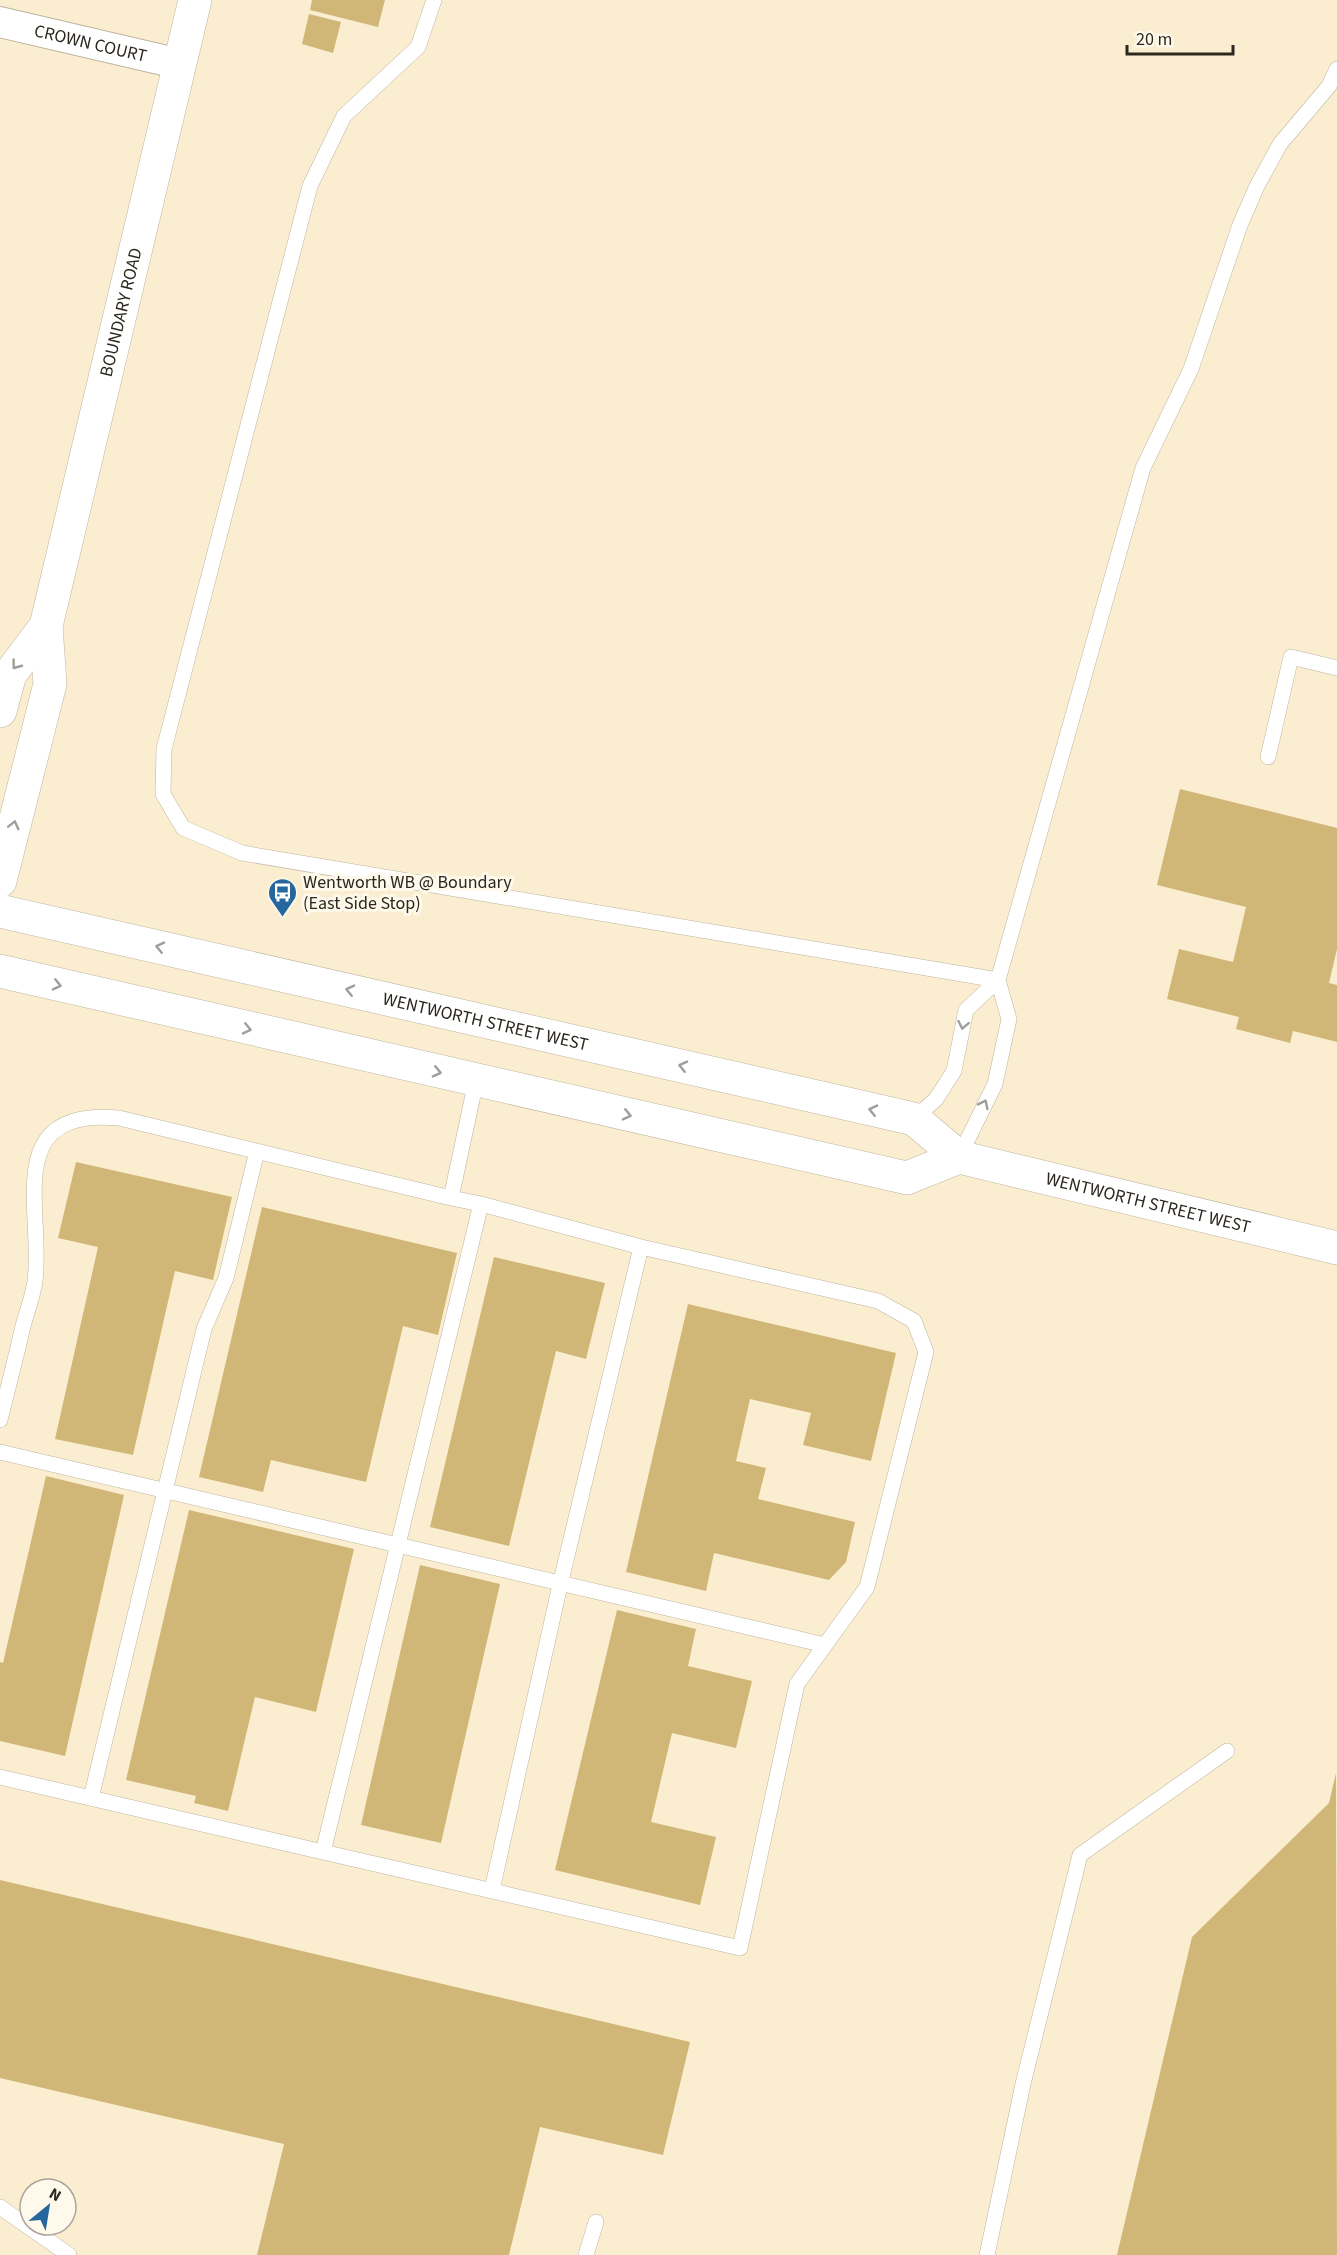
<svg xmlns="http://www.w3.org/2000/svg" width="1337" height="2255" viewBox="0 0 1337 2255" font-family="'Source Sans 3',sans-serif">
  <rect width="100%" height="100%" fill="#fef9eb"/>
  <path fill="#fbeed0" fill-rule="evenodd" d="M0 0H1337V2255H0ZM30 2189H66V2225H30Z"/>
  <path fill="#d0b778" d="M312 0H385L378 27 310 10Z
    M309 14 341 22 333 53 302 44Z
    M1180 789 1337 828V949L1329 983 1337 985V1042L1293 1031 1290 1043 1236 1029 1239 1017 1167 999 1179 949 1233 962 1246 907 1157 885Z
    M76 1162 232 1197 213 1280 175 1271 133 1455 55 1439 98 1247 58 1238Z
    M262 1207 457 1253 438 1335 403 1326 366 1482 271 1460 263 1492 199 1477Z
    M494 1257 605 1283 586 1359 556 1351 509 1546 430 1527Z
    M688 1304 896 1353 871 1461 803 1445 811 1413 750 1399 736 1461 766 1468 758 1499 855 1522 846 1562 829 1580 714 1553 706 1591 626 1572Z
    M46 1476 124 1495 65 1756 0 1741V1662L3 1663Z
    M189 1510 354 1549 316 1712 255 1697 228 1811 194 1803 196 1796 126 1780Z
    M420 1565 500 1584 441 1843 361 1825Z
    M617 1610 696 1629 688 1666 752 1681 736 1748 672 1733 651 1822 716 1837 700 1905 555 1870Z
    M1336 1773 1337 2255H1117L1192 1937 1329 1803Z
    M0 1880 690 2042 663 2155 540 2127 509 2255H257L284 2144 0 2078Z"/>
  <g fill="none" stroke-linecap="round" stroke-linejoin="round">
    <defs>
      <path id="lane" d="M434 0 418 47 344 116 310 186 164 749 163 794 183 828 242 853 998 980
        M1268 757 1291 657 1337 668
        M914 1119 936 1099 954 1071 966 1010 998 980 1143 468 1191 369 1240 225 1257 186 1280 144 1329 86 1337 69
        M959 1157 995 1084 1009 1019 998 980
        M0 1420C8 1388 16 1357 23 1326 27 1311 33 1296 35 1281 44 1210 0 1107 119 1118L451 1198
        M0 1452 825 1645
        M0 1777 323 1852 481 1204 451 1198 476 1081
        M91 1798 204 1329 226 1278 257 1151
        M323 1852 740 1948 797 1684 867 1587 926 1352 914 1321 878 1301 641 1247 481 1204
        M492 1890 560 1585 641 1247
        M0 2207 69 2255
        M586 2255 596 2222
        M987 2255 1023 2084 1080 1855 1227 1751"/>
      <g id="street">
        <path id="s1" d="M0 22 180 64"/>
      </g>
      <g id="secondary">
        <path d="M0 711 10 674 46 626"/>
        <path id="s2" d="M0 881 50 684 46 626 195 0"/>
        <path id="s3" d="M0 911 914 1119 959 1157 1337 1248"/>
        <path d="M0 971 907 1178 959 1157"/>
      </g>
    </defs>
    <use href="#lane" stroke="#beb5a0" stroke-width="16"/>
    <use href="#street" stroke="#beb5a0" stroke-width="32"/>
    <use href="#secondary" stroke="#beb5a0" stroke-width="34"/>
    <use href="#lane" stroke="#fff" stroke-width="15"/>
    <use href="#street" stroke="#fff" stroke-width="30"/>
    <use href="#secondary" stroke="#fff" stroke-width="33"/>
  </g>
  <defs><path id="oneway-chevron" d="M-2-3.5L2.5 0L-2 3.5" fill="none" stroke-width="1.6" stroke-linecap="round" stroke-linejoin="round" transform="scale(1.5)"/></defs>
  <g stroke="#a09e9a">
    <use href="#oneway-chevron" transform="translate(16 665) rotate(127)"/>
    <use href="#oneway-chevron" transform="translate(14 825) rotate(-76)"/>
    <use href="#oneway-chevron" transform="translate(160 947) rotate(-167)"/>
    <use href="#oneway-chevron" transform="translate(57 985) rotate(13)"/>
    <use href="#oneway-chevron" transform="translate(350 990) rotate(-167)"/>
    <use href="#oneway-chevron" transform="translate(963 1025) rotate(101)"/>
    <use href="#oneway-chevron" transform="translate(247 1029) rotate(13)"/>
    <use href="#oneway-chevron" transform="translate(683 1066) rotate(-167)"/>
    <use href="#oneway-chevron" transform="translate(437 1072) rotate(13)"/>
    <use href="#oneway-chevron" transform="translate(984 1104) rotate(-64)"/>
    <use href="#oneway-chevron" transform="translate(873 1110) rotate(-167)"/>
    <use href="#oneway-chevron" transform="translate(627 1115) rotate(13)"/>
  </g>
  <defs>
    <symbol id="bus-pin" viewBox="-11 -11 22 30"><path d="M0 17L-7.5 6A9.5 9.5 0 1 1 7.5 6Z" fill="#26689e" stroke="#fef9eb"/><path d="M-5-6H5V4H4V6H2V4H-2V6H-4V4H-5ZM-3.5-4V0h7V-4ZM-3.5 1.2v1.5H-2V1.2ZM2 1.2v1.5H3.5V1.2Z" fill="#fff"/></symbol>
  </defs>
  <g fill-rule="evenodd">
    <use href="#bus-pin" x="266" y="876" width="33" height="45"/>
  </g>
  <g text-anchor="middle" stroke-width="6" stroke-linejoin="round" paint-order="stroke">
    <g font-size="18" fill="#2c281f" stroke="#fef9eb">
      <text dy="6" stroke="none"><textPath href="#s1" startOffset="93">CROWN COURT</textPath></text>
      <text dy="6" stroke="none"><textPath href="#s2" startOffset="584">BOUNDARY ROAD</textPath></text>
      <text dy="6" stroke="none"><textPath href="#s3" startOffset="498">WENTWORTH STREET WEST</textPath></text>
      <text dy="6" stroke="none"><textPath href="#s3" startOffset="1191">WENTWORTH STREET WEST</textPath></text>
    </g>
    <g font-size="18" fill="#2c281f" stroke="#fef9eb" text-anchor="start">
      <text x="303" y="888">Wentworth WB @ Boundary<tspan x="303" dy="21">(East Side Stop)</tspan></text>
    </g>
  </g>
  <g transform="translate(48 2207) rotate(30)"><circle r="28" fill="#fef9eb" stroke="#aaa599" stroke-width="1.5"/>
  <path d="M0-4.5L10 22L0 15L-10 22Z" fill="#26689e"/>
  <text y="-9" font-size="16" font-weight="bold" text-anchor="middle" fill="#2c281f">N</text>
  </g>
  <path d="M1127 45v9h106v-9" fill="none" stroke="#2c281f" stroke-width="3"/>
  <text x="1136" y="45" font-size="18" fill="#2c281f" stroke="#fef9eb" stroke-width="4.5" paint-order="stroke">20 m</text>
</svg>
